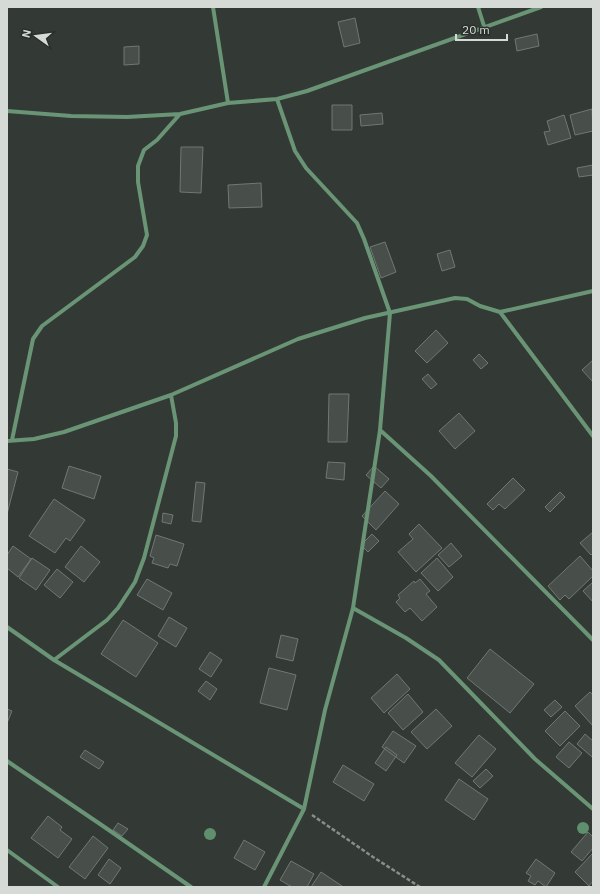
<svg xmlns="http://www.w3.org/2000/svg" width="600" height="894" viewBox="0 0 600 894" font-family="'IBM Plex Sans',sans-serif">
  <rect width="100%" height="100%" fill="#333934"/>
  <path fill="#484f4a" stroke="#717873" d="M355 18 360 43 344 47 338 22Z
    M537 34 539 46 517 51 515 39Z
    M139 46V64L124 65V47Z
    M332 105H352V130H332Z
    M592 109 593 131 575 135 570 115Z
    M382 113 383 124 361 126 360 115Z
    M564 115 571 138 548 145 544 132 550 131 547 121Z
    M181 147H203L201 193 180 192Z
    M593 165V175L579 177 577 168Z
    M261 183 262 207 229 208 228 185Z
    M385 242 396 272 381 278 370 247Z
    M450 250 455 267 442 271 437 254Z
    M436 330 448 343 427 363 415 351Z
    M479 354 488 363 481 369 473 360Z
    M593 360V382L582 370Z
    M428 374 437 384 431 389 422 379Z
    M329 394H349L347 442H328Z
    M459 413 475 431 455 449 439 431Z
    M328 462 345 463 344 480 326 478Z
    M69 466 101 476 94 499 62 488Z
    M374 466 389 479 381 488 366 475Z
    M7 469 18 472 7 514Z
    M513 478 525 490 505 509 499 504 493 510 487 504Z
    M196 482 205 483 201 522 192 521Z
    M385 491 399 504 376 530 362 516Z
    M560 492 565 497 550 512 545 507Z
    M54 499 85 520 70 541 66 538 55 553 29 536Z
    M163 513 173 515 171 524 162 522Z
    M419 524 442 548 416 572 398 552 413 539 409 534Z
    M593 532V553L591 555 580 543Z
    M372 534 379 541 368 552 361 545Z
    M156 535 184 544 177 566 170 564 168 568 152 563 154 558 150 556Z
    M451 543 462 556 449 567 438 555Z
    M13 546 31 559 18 577 7 568V555Z
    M81 546 100 562 84 582 65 567Z
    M580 556 593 571V576L569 599 565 595 560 600 548 586Z
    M32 558 50 570 36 590 19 578Z
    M437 558 453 577 438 591 421 573Z
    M57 569 73 582 60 598 44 585Z
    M147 579 172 593 163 610 137 595Z
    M420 579 430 591 426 594 437 607 422 621 410 608 405 612 396 602 400 598 398 595 414 581 415 583Z
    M593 582V602L583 591Z
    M169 617 187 628 176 647 158 636Z
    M123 620 158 643 136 677 101 654Z
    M281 635 298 639 293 661 276 657Z
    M490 649 534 684 510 713 467 678Z
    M210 652 222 660 211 677 199 669Z
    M269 668 296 675 287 710 260 703Z
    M397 674 410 689 384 713 371 698Z
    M206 681 217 689 210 700 198 691Z
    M590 692 593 695V726L575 706Z
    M408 694 423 712 403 730 388 713Z
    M555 700 562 707 551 717 544 710Z
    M7 709 12 711 7 723Z
    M436 709 452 726 427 749 411 732Z
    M565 711 580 726 560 746 545 731Z
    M393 731 416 746 404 763 382 747Z
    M585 734 593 741V756L592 757 577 744Z
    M479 735 496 749 472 777 455 763Z
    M569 742 582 753 569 768 556 757Z
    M386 747 397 755 386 771 375 763Z
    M85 750 104 762 99 769 80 757Z
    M343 765 374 784 364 801 333 782Z
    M486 769 493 776 480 788 473 781Z
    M459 779 488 799 474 820 445 800Z
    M48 816 62 827 60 830 72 839 58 858 31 838Z
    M118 823 128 829 122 836 113 830Z
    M588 832 593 837V848L582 861 571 852Z
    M93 836 108 848 85 879 69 867Z
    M244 840 265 852 255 870 234 858Z
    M593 853V881L589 886 575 872Z
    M109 859 121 868 110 884 98 875Z
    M536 859 555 873 546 887 538 881 535 885 528 881 531 876 526 873Z
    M291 861 314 874 307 887H292L280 880Z
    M321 872 342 886 341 887H311Z"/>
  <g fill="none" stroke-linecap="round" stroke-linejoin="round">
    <path stroke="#898e8a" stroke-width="2.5" stroke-dasharray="4 2" stroke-linecap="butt" d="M312 815 373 857 420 887"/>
    <path stroke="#6a9476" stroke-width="4" d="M213 7 228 103
      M478 7 484 26
      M7 111 71 116 127 117 180 114 228 103 277 99 307 91 541 7
      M500 312 593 436
      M380 430 431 476 593 640
      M12 440 33 339 42 326 135 257 143 246 147 235 138 182V166L144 150 157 140 180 114
      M7 441 34 439 64 432 171 395 298 339 365 318 455 298 467 299 480 306 500 312 593 291
      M353 608 406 638 439 660 535 759 593 809
      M7 627 54 660 304 809
      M54 660 107 620 118 608 135 582 144 558 176 436V423L171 395
      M7 761 103 826 191 887
      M7 850 58 887
      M264 887 304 809 325 710 353 608 380 430 390 313 364 239 357 223 306 168 295 151 277 99"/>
  </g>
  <g fill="#5f8f6d">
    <circle cx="583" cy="828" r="6"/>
    <circle cx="210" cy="834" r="6"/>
  </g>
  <rect width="600" height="894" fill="none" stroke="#d6dad7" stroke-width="16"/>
  <g transform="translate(36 36) rotate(284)" stroke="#292f2a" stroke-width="3" paint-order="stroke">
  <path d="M0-3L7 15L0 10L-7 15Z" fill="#d6dad7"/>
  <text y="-6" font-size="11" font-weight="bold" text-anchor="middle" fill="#d6dad7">N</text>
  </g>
  <path d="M456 34v6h51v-6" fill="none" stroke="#d6dad7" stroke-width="2"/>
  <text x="462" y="34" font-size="12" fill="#d6dad7" stroke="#292f2a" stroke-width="3" paint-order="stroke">20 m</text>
</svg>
